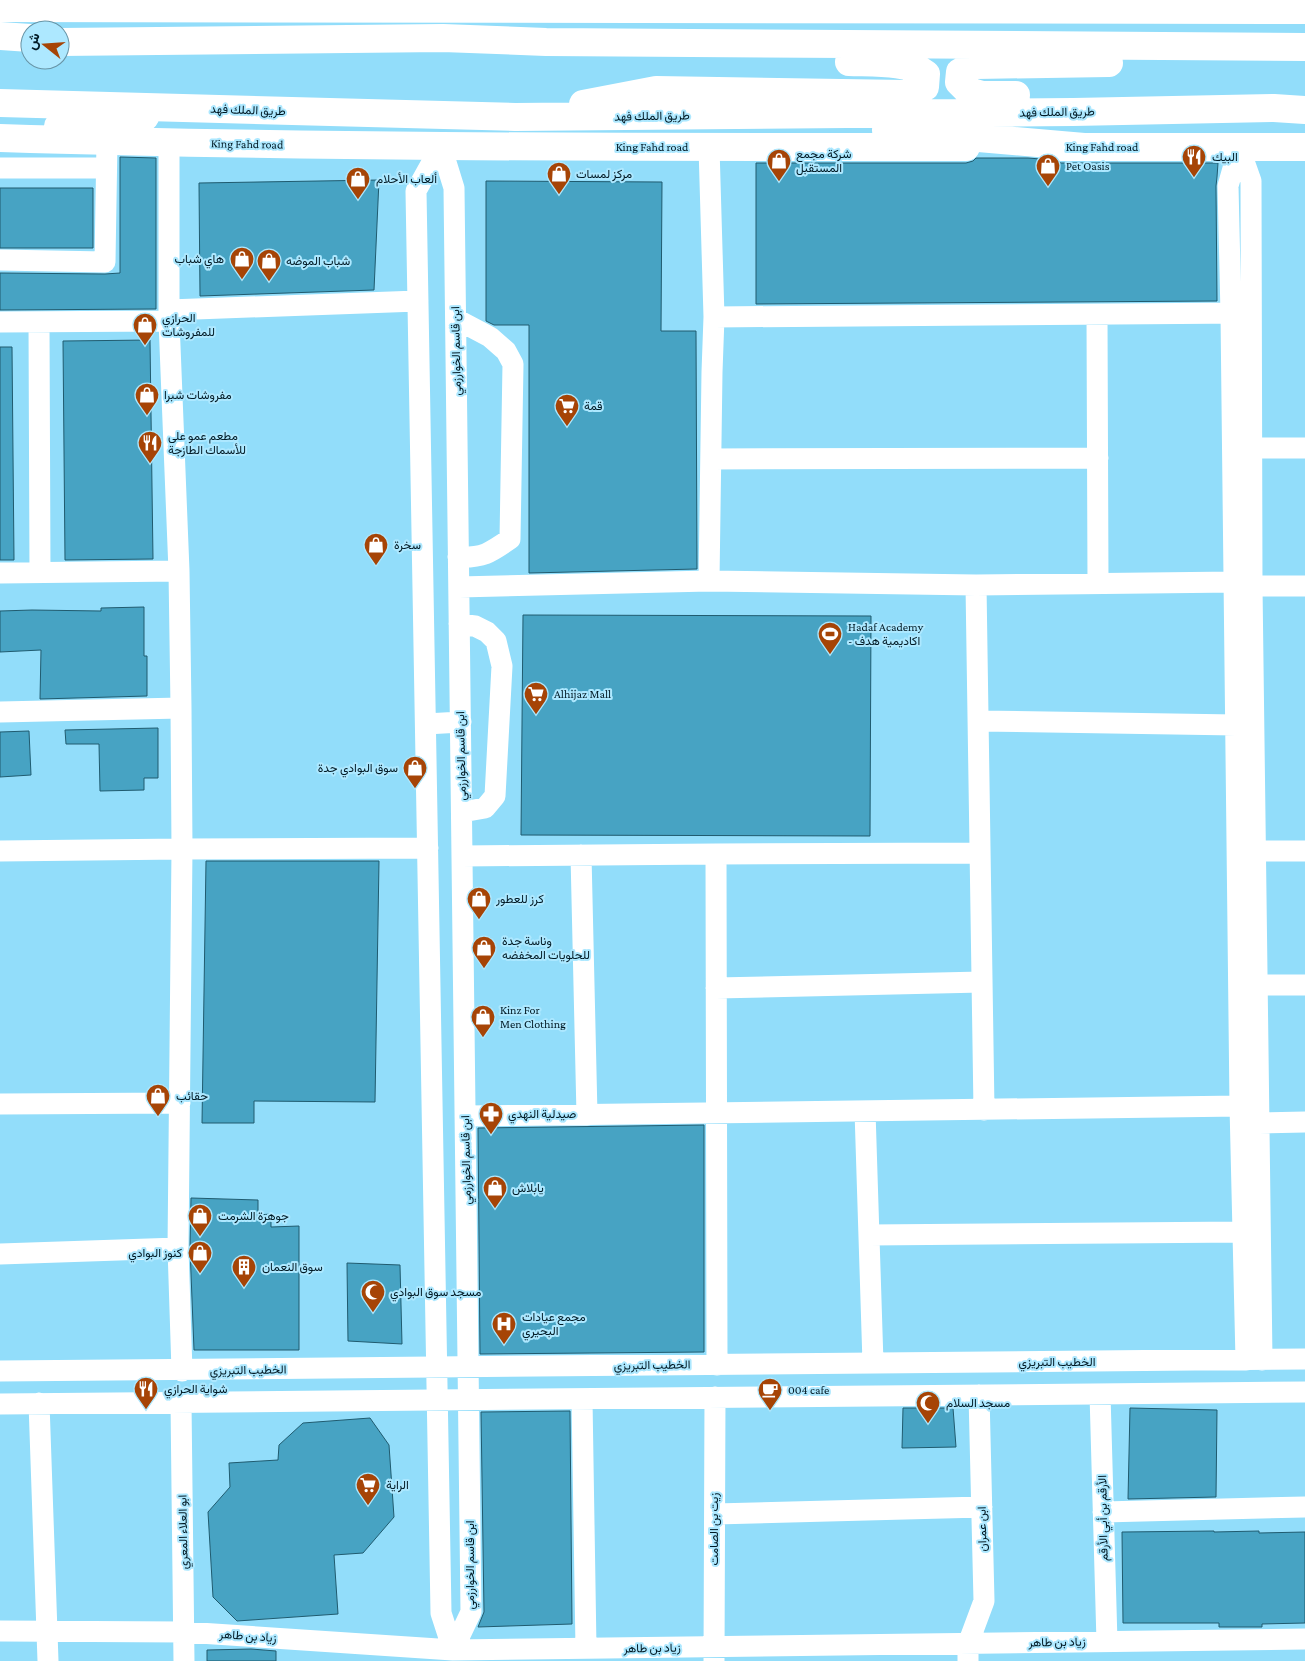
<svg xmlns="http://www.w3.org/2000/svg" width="1305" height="1661" viewBox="0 0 1305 1661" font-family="'Crimson Pro',Vazirmatn,serif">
  <rect width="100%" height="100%" fill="#92ddfa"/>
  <path fill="#47a3c3" stroke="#205b6f" d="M120 157 156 158V309L0 310V273L105 274 120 273Z
    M976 158H1028L1053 160 1061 163H1218L1217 177 1216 186 1217 301 756 304V163H966L973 161Z
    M379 180 374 290 200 296 199 183Z
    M486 181 662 182 661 331H696L697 569 529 573V325H494L486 321Z
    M0 188H93V248H0Z
    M150 340 153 559 65 560 63 341Z
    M0 347H12L14 560H0Z
    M144 607V656H147V696L40 699 41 650 0 652V611L32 610 101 611V608Z
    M523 615 871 616 870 836 521 835Z
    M158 728V778H144V790L100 791 99 744H66L65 730Z
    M29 731 31 775 0 777V732Z
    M206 861H379L375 1102 254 1101V1123H202Z
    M704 1125V1352L480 1354 478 1128Z
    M191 1198 258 1200V1215L271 1214V1227L299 1226V1350H194L190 1248Z
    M347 1263 400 1265 402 1344 348 1341Z
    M903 1408H953L956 1447 902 1448Z
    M1130 1408 1217 1410 1216 1497 1128 1499Z
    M570 1411 572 1624 478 1627 484 1612 481 1412Z
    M370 1418 389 1445 394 1517 363 1553 334 1555 338 1614 237 1621 213 1597 208 1512 230 1487 229 1463 278 1460 279 1445 303 1423Z
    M1214 1531V1532L1259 1531V1533L1305 1532V1623L1262 1624V1627H1219V1623H1123L1122 1532Z
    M251 1649 276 1651V1661H207V1650Z"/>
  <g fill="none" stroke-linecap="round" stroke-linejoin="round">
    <path stroke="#fff" stroke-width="21" d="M169 143V321L179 571 181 708 182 849 178 1248 182 1371
      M441 146 454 188 471 1612 453 1650 441 1613 416 191Z
      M709 147 714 317 712 372 709 581
      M1239 147 1228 186 1231 314 1240 1106 1246 1360
      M1239 147 1251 181 1252 586 1262 1360
      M0 168H106
      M0 260 105 262 107 141
      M169 310 418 301
      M1097 315 1098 584
      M714 317 1244 313
      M456 319 490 337 506 351 513 364 510 539C490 553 483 558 458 557
      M0 322 169 321
      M39 322 40 573
      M1252 448H1305
      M711 459 1098 458
      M0 573 179 571
      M976 585 984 1110
      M1252 586H1305
      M459 587 709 581 976 585 1235 582
      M459 624 475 626 487 632 496 641 502 666 495 796 485 808 462 812
      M0 712 181 708
      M978 721 1236 725
      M426 724 461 722
      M0 851 182 849 428 848
      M1255 851H1305
      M716 854 717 1365
      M581 855 587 1115
      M462 856 716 854 980 853
      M1257 985H1305
      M716 988 982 982
      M0 1104 180 1103
      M865 1111 873 1363
      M465 1116 1240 1106
      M1259 1123 1305 1122
      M869 1235 1244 1232
      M0 1254 178 1248
      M0 1371 1305 1359
      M1100 1394 1107 1642
      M582 1399 586 1648
      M181 1402 184 1661
      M39 1403 48 1661
      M0 1404 1305 1392
      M1103 1512 1305 1507
      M715 1514 982 1507
      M0 1631 184 1632 453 1650 1305 1639
      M714 1661 715 1397
      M968 1661V1644L984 1601 979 1395"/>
    <path stroke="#fff" stroke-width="28" d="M0 8 1305 10
      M58 126 145 117
      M0 138C322 148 644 147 966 147
      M1061 147H1305"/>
    <path stroke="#fff" stroke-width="28" d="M0 36 30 38
      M60 42 443 38 546 42 1305 47
      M1016 95H982L968 91 959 82 960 72 976 65 1109 63
      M0 103 515 117 1073 112 1274 108 1305 110
      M583 104 656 90 905 94 925 87 926 74C909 61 871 63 849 62
      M886 130 1084 147"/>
  </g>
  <defs>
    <symbol id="restaurant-pin" viewBox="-11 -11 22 30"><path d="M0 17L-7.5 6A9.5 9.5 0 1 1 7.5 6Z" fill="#a64406" stroke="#ade8ff"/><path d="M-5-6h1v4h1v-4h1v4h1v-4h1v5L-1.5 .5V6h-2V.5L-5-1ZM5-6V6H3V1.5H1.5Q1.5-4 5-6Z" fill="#fff"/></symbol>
    <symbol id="shop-pin" viewBox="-11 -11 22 30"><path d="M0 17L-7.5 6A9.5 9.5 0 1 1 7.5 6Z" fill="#a64406" stroke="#ade8ff"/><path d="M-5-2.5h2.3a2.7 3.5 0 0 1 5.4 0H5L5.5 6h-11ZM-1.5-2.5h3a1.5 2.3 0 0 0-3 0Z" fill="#fff"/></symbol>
    <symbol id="supermarket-pin" viewBox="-11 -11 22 30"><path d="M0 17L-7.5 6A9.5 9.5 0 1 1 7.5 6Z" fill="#a64406" stroke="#ade8ff"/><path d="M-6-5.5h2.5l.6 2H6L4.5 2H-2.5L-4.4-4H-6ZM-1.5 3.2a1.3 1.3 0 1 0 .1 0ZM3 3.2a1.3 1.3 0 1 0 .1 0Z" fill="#fff"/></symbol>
    <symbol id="stadium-pin" viewBox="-11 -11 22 30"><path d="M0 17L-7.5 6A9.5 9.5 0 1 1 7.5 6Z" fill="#a64406" stroke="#ade8ff"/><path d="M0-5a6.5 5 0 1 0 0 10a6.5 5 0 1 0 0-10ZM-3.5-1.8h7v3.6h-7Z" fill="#fff"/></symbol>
    <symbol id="pharmacy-pin" viewBox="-11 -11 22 30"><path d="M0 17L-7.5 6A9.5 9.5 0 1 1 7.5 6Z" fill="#a64406" stroke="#ade8ff"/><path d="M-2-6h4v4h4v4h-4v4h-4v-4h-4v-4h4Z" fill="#fff"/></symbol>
    <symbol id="building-pin" viewBox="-11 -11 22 30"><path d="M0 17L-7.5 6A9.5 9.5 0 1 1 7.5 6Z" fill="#a64406" stroke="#ade8ff"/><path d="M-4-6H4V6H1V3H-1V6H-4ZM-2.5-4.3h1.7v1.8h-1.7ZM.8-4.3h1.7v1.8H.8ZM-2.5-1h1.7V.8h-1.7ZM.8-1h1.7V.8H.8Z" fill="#fff"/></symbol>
    <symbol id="mosque-pin" viewBox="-11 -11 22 30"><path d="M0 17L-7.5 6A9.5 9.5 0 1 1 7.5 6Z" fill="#a64406" stroke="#ade8ff"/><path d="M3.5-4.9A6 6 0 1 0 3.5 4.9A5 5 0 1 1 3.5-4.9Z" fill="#fff"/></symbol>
    <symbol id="hospital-pin" viewBox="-11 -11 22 30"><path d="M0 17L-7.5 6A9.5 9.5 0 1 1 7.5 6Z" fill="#a64406" stroke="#ade8ff"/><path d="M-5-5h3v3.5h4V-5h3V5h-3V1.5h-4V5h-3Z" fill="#fff"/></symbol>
    <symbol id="cafe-pin" viewBox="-11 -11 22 30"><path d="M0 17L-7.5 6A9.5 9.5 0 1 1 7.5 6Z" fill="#a64406" stroke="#ade8ff"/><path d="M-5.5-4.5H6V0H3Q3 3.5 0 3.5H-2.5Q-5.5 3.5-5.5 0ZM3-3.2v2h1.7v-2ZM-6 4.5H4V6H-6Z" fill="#fff"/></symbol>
  </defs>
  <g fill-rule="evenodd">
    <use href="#restaurant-pin" x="1180" y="143" width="28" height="38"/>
    <use href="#shop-pin" x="765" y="147" width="28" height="38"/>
    <use href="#shop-pin" x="1034" y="152" width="28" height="38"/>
    <use href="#shop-pin" x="545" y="160" width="28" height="38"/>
    <use href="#shop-pin" x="344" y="165" width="28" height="38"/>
    <use href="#shop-pin" x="228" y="245" width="28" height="38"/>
    <use href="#shop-pin" x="255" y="247" width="28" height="38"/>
    <use href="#shop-pin" x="131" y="311" width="28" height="38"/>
    <use href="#shop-pin" x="133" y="381" width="28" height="38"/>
    <use href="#supermarket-pin" x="553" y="392" width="28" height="38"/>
    <use href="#restaurant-pin" x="136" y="429" width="28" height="38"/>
    <use href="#shop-pin" x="362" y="531" width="28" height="38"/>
    <use href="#stadium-pin" x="816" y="620" width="28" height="38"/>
    <use href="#supermarket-pin" x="522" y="680" width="28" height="38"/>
    <use href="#shop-pin" x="401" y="754" width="28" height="38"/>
    <use href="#shop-pin" x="465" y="885" width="28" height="38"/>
    <use href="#shop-pin" x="470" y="934" width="28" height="38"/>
    <use href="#shop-pin" x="469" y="1003" width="28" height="38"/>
    <use href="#shop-pin" x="144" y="1082" width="28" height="38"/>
    <use href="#pharmacy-pin" x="477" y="1100" width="28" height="38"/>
    <use href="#shop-pin" x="481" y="1174" width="28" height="38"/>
    <use href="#shop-pin" x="186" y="1202" width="28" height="38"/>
    <use href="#shop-pin" x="186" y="1239" width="28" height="38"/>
    <use href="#building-pin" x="230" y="1253" width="28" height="38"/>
    <use href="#mosque-pin" x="359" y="1278" width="28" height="38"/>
    <use href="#hospital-pin" x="490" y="1310" width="28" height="38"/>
    <use href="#restaurant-pin" x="132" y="1375" width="28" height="38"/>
    <use href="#cafe-pin" x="756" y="1376" width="28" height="38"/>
    <use href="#mosque-pin" x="914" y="1389" width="28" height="38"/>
    <use href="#supermarket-pin" x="354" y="1471" width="28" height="38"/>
  </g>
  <g text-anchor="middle" stroke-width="4" stroke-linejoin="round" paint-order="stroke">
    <g font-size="12" fill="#001924" stroke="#ade8ff">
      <text transform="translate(248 110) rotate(2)" y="4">طريق الملك فهد</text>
      <text transform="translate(1057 112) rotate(-1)" y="4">طريق الملك فهد</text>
      <text transform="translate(652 116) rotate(-1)" y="4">طريق الملك فهد</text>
      <text transform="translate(247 144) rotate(1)" y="4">King Fahd road</text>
      <text x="652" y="151">King Fahd road</text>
      <text x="1102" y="151">King Fahd road</text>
      <text transform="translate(456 351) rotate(-91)" y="4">ابن قاسم الخوارزمي</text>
      <text transform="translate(461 756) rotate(-91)" y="4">ابن قاسم الخوارزمي</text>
      <text transform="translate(466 1160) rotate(-91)" y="4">ابن قاسم الخوارزمي</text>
      <text x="1057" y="1366">الخطيب التبريزي</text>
      <text transform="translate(652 1365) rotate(-1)" y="4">الخطيب التبريزي</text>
      <text transform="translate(248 1370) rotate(-1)" y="4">الخطيب التبريزي</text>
      <text transform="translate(1103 1518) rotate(-91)" y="4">الأرقم بن أبي الأرقم</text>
      <text transform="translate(714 1529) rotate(-90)" y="4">زيت بن الصامت</text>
      <text transform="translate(982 1529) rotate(-91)" y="4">ابن عمران</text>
      <text transform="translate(183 1532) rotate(-91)" y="4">ابو العلاء المعري</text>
      <text transform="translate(470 1565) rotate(-90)" y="4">ابن قاسم الخوارزمي</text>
      <text transform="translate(248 1636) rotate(4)" y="4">زياد بن طاهر</text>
      <text transform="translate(1057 1642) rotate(-1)" y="4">زياد بن طاهر</text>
      <text transform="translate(652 1648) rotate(-1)" y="4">زياد بن طاهر</text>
    </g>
    <g font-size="12" fill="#001924" stroke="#ade8ff" text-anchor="start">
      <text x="796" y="158">شركة مجمع<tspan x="796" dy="14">المستقبل</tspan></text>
      <text x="1212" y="161">البيك</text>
      <text x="1066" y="170">Pet Oasis</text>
      <text x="576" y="178">مركز لمسات</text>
      <text x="376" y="183">ألعاب الأحلام</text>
      <text x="224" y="263" text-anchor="end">هاي شباب</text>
      <text x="286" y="265">شباب الموضه</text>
      <text x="162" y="322">الحرازي<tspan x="162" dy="14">للمفروشات</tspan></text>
      <text x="164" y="399">مفروشات شبرا</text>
      <text x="584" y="410">قمة</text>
      <text x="168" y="440">مطعم عمو علي<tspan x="168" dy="14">للأسماك الطازجة</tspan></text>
      <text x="394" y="549">سخرة</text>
      <text x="848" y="631">Hadaf Academy<tspan x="848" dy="14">- اكاديمية هدف</tspan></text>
      <text x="554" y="698">Alhijaz Mall</text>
      <text x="398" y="772" text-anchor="end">سوق البوادي جدة</text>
      <text x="496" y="903">كرز للعطور</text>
      <text x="502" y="945">وناسة جدة<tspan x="502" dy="14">للحلويات المخفضه</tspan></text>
      <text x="500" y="1014">Kinz For<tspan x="500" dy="14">Men Clothing</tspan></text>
      <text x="176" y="1100">حقائب</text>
      <text x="508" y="1118">صيدلية النهدي</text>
      <text x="512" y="1192">يابلاش</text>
      <text x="218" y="1220">جوهرة الشرمت</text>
      <text x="182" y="1257" text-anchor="end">كنوز البوادي</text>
      <text x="262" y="1271">سوق النعمان</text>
      <text x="390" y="1296">مسجد سوق البوادي</text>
      <text x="522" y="1321">مجمع عيادات<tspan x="522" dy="14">البحيري</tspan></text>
      <text x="164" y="1393">شواية الحرازي</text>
      <text x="788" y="1394">004 cafe</text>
      <text x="946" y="1407">مسجد السلام</text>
      <text x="386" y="1489">الراية</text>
    </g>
  </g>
  <g transform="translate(45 45) rotate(287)"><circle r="24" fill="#ade8ff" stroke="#6895a7"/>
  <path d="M0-4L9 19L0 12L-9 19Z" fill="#a64406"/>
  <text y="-8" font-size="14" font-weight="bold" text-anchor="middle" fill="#001924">ش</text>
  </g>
</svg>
